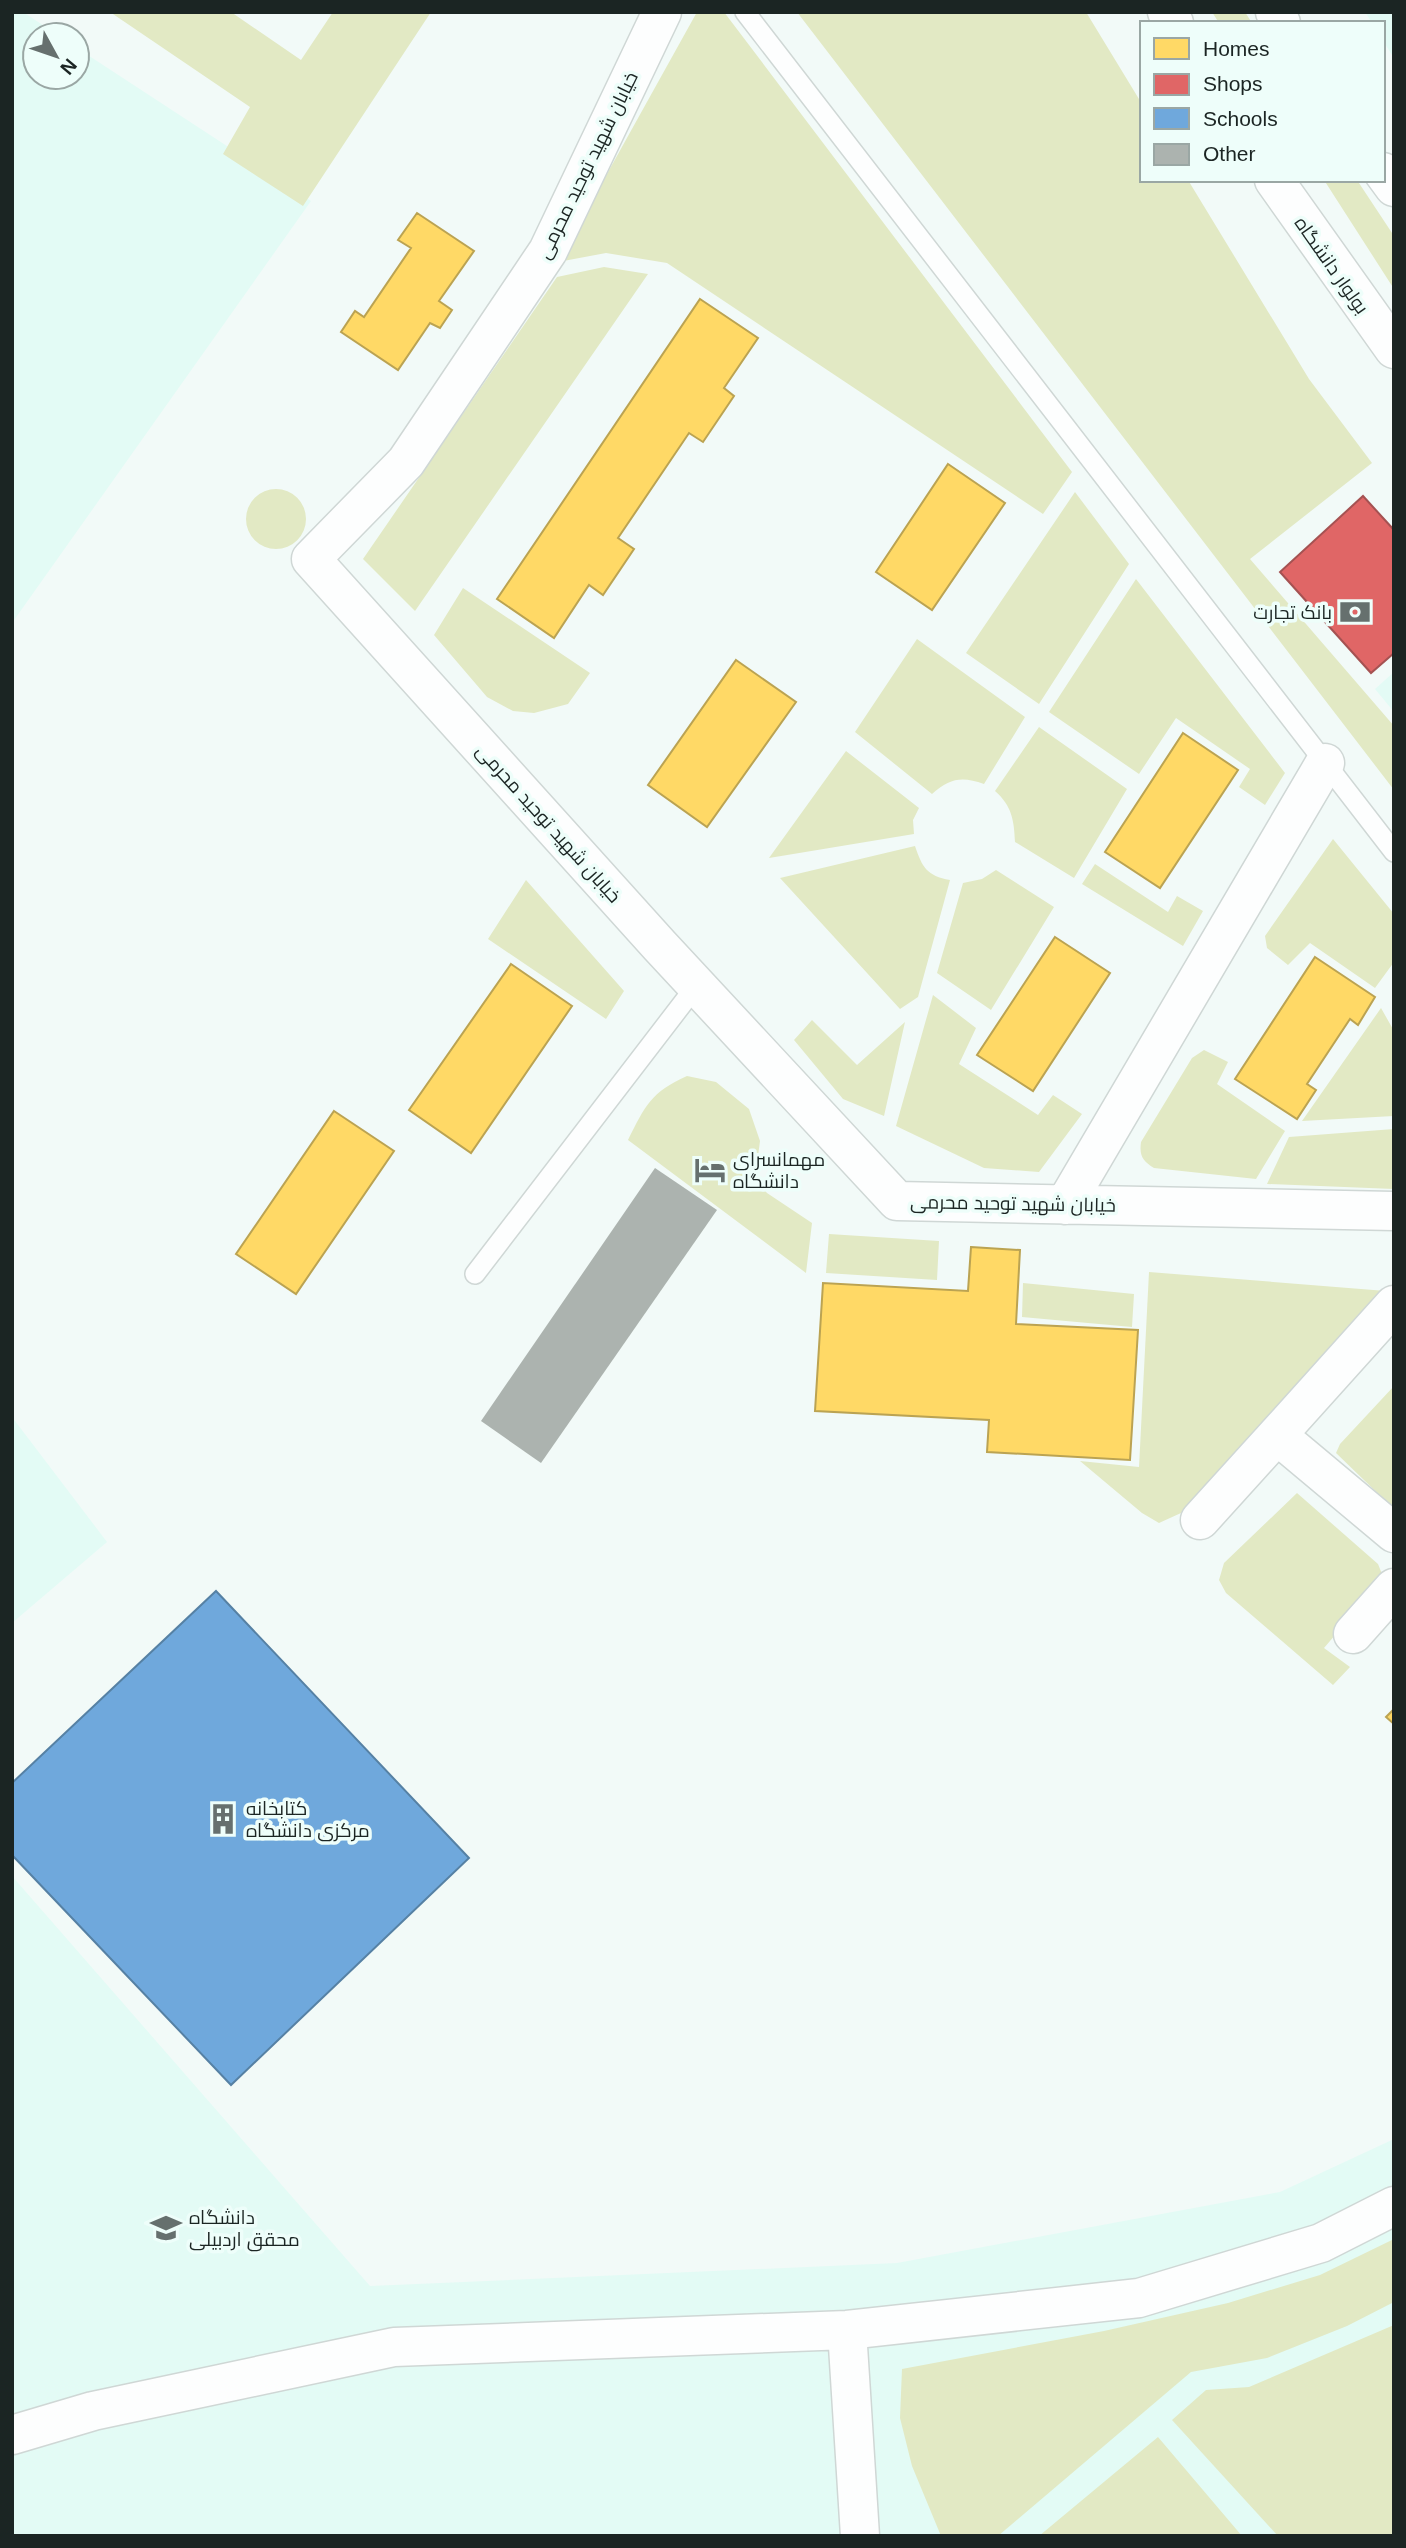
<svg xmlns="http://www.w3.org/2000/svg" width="1406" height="2548" viewBox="0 0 1406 2548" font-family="Arial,Cairo,sans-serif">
  <rect width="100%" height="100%" fill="#f2faf8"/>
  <path fill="#e3fbf5" d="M12 12H23L58 35H35V77H77V48L311 201 12 623Z
    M1365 12H1394V58L1383 41V23H1372Z
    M1394 672V712L1375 689Z
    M12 1417 107 1542 12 1623Z
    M12 1876 370 2286 897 2263 1280 2192 1394 2139V2536H12Z"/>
  <path fill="#e2e9c4" d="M110 12H231L301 60 333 12H431L303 206 223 154 250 107Z
    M697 12H724L1072 472 1043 514 667 263 606 253 558 262Z
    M797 12H1086L1142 104V180H1188L1309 379 1372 463 1250 559 1394 726V790Z
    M1212 12H1245L1252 23H1219Z
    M1324 180H1357L1394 236V289Z
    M604 267 648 274 415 611 363 559 557 277Z
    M246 519a30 30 0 1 1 60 0a30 30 0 1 1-60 0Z
    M1075 492 1129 564 1039 704 966 653Z
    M1136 579 1285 773 1265 805 1239 787 1250 769 1176 718 1139 774 1049 712Z
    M463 588 590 673 568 704 534 713 513 711 487 697 434 635Z
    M917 639 1025 717 984 784C962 776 950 778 932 794L855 732Z
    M1039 727 1127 789 1074 878 1015 842C1014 820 1012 806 995 791Z
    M846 751 919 808 913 820 914 834 769 858Z
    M1333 839 1394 914V962L1375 988 1310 943 1288 965 1267 948 1265 936Z
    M915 846C922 867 927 876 950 880L918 997 900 1009 780 878Z
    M1095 864 1168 912 1177 896 1203 911 1183 946 1082 884Z
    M996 870 1054 907 991 1010 937 973 963 883 982 879Z
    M526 880 624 991 606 1019 488 939Z
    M933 995 976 1028 959 1064 1038 1115 1053 1095 1082 1114 1039 1172 984 1168 896 1126Z
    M1381 1008 1394 1031V1116L1302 1121Z
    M812 1020 857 1065 905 1022 884 1116 843 1099 794 1040Z
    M1204 1050 1228 1062 1217 1084 1285 1131 1256 1179 1154 1168C1143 1161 1139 1156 1141 1142L1192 1058Z
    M687 1076 716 1082 749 1109 760 1141 755 1179 767 1193 812 1223 806 1273 628 1140C645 1106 651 1092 687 1076Z
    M1394 1129V1189L1267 1184 1289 1137Z
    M829 1234 939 1241 937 1280 826 1273Z
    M1149 1272 1386 1291 1181 1513 1159 1523 1142 1513 1080 1461 1139 1467Z
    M1023 1283 1134 1294 1132 1327 1022 1317Z
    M1394 1386V1509L1336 1453 1340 1444Z
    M1297 1493 1378 1564 1382 1574 1377 1586 1324 1648 1350 1667 1333 1685 1226 1593 1219 1580 1224 1563Z
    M1394 2239V2302L1347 2326 1267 2358 1191 2372 998 2536H941L912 2466 900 2418 902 2369 1104 2331 1228 2303 1320 2275Z
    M1394 2325V2536H1278L1172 2420 1206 2390 1249 2387Z
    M1158 2437 1242 2536H1039Z"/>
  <path fill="#ffd966" stroke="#bba352" stroke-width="2" d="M417 213 474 251 439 301 452 310 440 328 430 323 398 370 341 332 355 311 364 317 411 248 398 240Z
    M700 299 758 338 724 388 734 396 703 442 689 433 618 538 634 549 603 595 589 585 554 638 497 599Z
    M948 464 1005 503 932 610 876 572Z
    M736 660 796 702 707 827 648 785Z
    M1183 733 1238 770 1160 888 1105 852Z
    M1055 937 1110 973 1033 1091 977 1055Z
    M1315 957 1375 997 1358 1025 1350 1019 1307 1084 1316 1090 1297 1119 1235 1079Z
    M511 964 572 1006 471 1153 409 1110Z
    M334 1111 394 1151 296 1294 236 1254Z
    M971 1247 1020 1250 1016 1324 1138 1330 1130 1460 987 1452 989 1420 815 1411 823 1283 968 1291Z
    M1394 1709V1724L1386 1717Z"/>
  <path fill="#e06666" stroke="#a55252" stroke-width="2" d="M1363 496 1394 530V653L1371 673 1280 572Z"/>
  <path fill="#6fa8dc" stroke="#5681a4" stroke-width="2" d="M216 1591 469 1858 231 2085 12 1855V1783Z"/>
  <path fill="#acb3af" d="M655 1168 717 1210 541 1463 481 1421Z"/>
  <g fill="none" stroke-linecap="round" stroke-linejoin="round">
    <defs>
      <path id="lane" d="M745 12 1394 852
        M475 1274 696 986"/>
      <path id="street" d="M662 12 548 251 406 462 311 559 660 946 897 1201 1394 1211
        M1065 1205 1325 763
        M1394 1305 1277 1435 1394 1533
        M1200 1520 1277 1435
        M1353 1634 1394 1588
        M847 2330 860 2536
        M12 2435 93 2411 394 2347 847 2330 1139 2298 1321 2243 1394 2206"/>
      <path id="secondary" d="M1167 12 1174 23
        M1275 12 1281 23
        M1383 172 1394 187
        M1274 180 1394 349"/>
    </defs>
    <use href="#lane" stroke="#cfd7d5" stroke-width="22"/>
    <use href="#street" stroke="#cfd7d5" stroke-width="41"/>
    <use href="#secondary" stroke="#cfd7d5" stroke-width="41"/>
    <use href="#lane" stroke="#fdfefe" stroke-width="19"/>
    <use href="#street" stroke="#fdfefe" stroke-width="38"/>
    <use href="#secondary" stroke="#fdfefe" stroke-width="38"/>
  </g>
  <defs>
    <symbol id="bank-bare" viewBox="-9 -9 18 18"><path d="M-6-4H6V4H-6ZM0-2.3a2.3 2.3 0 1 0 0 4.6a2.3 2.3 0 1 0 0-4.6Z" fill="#66706e" stroke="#eefefa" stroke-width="2.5" paint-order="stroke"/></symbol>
    <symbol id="hotel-bare" viewBox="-9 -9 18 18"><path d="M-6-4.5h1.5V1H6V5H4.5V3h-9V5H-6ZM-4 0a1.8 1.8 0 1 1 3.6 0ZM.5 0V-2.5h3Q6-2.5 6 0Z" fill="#66706e" stroke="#eefefa" stroke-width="2.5" paint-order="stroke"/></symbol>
    <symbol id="building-bare" viewBox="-9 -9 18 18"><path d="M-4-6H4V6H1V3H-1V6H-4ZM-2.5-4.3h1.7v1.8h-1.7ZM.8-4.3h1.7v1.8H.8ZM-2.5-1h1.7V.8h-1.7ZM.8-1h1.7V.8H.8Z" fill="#66706e" stroke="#eefefa" stroke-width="2.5" paint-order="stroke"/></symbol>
    <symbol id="university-bare" viewBox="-9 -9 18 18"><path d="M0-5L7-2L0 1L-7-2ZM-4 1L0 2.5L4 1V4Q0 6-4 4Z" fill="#66706e" stroke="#eefefa" stroke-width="2.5" paint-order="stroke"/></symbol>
  </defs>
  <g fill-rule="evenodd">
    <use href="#bank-bare" x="1333" y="590" width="44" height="44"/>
    <use href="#hotel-bare" x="688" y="1148" width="44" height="44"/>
    <use href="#building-bare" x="201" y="1797" width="44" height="44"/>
    <use href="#university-bare" x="144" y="2206" width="44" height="44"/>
  </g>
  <g text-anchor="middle" stroke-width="7" stroke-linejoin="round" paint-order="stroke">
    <g font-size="19" fill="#1b2523" stroke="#eefefa">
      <text transform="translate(587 165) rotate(-64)" y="7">خیابان شهید توحید محرمی</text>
      <text transform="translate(1332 265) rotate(55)" y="7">بولوار دانشگاه</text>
      <text transform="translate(549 823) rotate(48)" y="7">خیابان شهید توحید محرمی</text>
      <text transform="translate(1013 1203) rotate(1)" y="7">خیابان شهید توحید محرمی</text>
    </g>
    <g font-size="19" fill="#1b2523" stroke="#eefefa" text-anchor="start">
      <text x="1332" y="619" text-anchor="end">بانک تجارت</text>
      <text x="733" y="1166">مهمانسرای<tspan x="733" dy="22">دانشگاه</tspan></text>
      <text x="246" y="1815">کتابخانه<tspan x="246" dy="22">مرکزی دانشگاه</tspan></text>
      <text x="189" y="2224">دانشگاه<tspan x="189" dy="22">محقق اردبیلی</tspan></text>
    </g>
  </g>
  <rect width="1406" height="2548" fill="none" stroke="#1b2523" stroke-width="28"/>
  <rect x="1140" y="21" width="245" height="161" fill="#eefefa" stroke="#9aa7a4" stroke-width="2"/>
  <rect x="1154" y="38" width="35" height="21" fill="#ffd966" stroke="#9aa7a4" stroke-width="2"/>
  <text x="1203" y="56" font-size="21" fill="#1b2523">Homes</text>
  <rect x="1154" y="74" width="35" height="21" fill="#e06666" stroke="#9aa7a4" stroke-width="2"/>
  <text x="1203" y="91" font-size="21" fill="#1b2523">Shops</text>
  <rect x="1154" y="108" width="35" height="21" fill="#6fa8dc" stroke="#9aa7a4" stroke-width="2"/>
  <text x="1203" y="126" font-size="21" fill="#1b2523">Schools</text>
  <rect x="1154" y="144" width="35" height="21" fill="#acb3af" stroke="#9aa7a4" stroke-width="2"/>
  <text x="1203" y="161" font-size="21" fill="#1b2523">Other</text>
  <g transform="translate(56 56) rotate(130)"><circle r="33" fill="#eefefa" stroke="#9aa7a4" stroke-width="2"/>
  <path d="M0-5L12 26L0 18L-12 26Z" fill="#66706e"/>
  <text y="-10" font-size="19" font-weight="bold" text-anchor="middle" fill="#1b2523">N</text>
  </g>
</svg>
